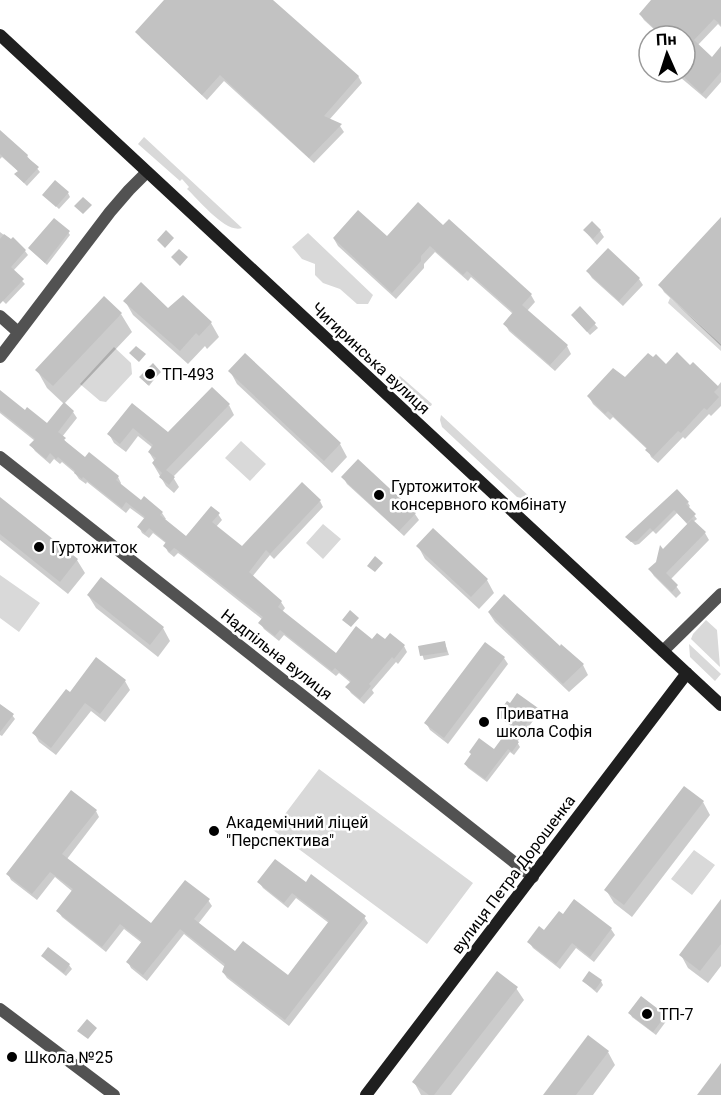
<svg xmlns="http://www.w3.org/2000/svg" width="721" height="1095" viewBox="0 0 721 1095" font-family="Roboto,sans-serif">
  <rect width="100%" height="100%" fill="#fff"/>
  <path fill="#d9d9d9" d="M144 137 242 228C226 234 199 200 187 189L189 187 182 179 180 181 138 144Z
    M308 233 373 295 368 304H357L340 289 323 283 315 275V264L302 259 292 247Z
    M670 298 721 344V351L668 303Z
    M114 347 131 363 132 374 106 402 100 401 80 384Z
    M400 376 432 404 431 406H421L394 381Z
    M441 415 531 498 530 500 517 497 442 427 440 420Z
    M241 441 266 464 250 481 225 458Z
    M323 524 341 539 323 559 306 543Z
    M0 575 40 603 19 632 0 618Z
    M706 620 717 630 720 667 691 639 693 634Z
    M689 644 721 674 715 681 690 657Z
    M319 769 473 883 427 944 273 830Z
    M694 850 715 865 692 895 671 879Z"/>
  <path fill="#0003" d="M166 0H270L358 76 362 83 329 120 340 126 344 132 314 163 224 81 207 100 141 38 137 32Z
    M653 0H721V27L718 24 697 46 712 59 721 48V82L706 99 674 72H685V36H653L657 32 644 20 640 14Z
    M0 131 27 156 40 172 27 186 16 175 19 172 2 157 0 159Z
    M68 193 70 197 59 209 44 195Z
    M721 219V346L664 292 660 285Z
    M444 227 531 295 535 302 527 311 567 346 571 354 555 371 509 331 505 324 513 314 471 277 468 281 435 252 424 264V268L396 299 338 246 334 239 387 238Z
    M585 231H600L604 237 597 245Z
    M0 232 25 251 28 255 13 271 25 284 6 304 0 298Z
    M68 232 70 235 47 265 29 248Z
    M588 272 639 279 643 285 623 306 592 278Z
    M125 301 168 310 211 323 219 337 207 349 205 346 188 364 133 315Z
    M580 308 598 328 590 335 573 316Z
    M121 314 132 332 64 404 47 388 37 370Z
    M666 366 690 367 717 387 721 382V406L711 416 709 414 685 439 683 437 658 463 651 457 648 450 613 417 610 420 593 404 589 397 626 379Z
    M230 371 340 444 347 457 332 473 237 384Z
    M160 372 149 386 142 379Z
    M0 400 47 426 73 412 77 418 62 437 68 445 86 459 118 477 121 483 120 485 141 502 162 513 166 519 164 520 187 538 218 514 222 520 216 527 243 548 320 501 323 507 274 559 270 555 252 577 281 602 285 608 282 612 336 655 373 641H385L404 646 407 652 398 664 396 662 372 690 374 693 364 704 351 693 347 687 351 683 339 673 336 676 284 635 279 641 264 629 260 623 263 620 181 555 178 553 174 557 168 552 165 546 167 544 153 533 149 538 142 533 139 527 145 519 130 508 126 513 87 482 86 484 79 479 75 473 62 462 60 464 54 459 50 464 35 451 31 445 35 441 0 413Z
    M132 405 169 434 229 405 234 415 173 477 179 487 174 493 166 486 153 464 155 462 149 452 153 448 138 436 126 452 114 443 109 434Z
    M343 477 415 514 419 520 404 536 347 484Z
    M677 491 688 503 690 506 688 508 697 519 693 522 705 533 709 540 671 579 681 593 676 598 654 576 650 570 657 562 663 551 688 525 677 513 656 534 653 531 639 544 635 545 627 538Z
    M0 498 77 560 85 573 68 594 0 540Z
    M418 546 487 580 494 593 479 609 425 559Z
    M88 595 163 628 170 641 158 657 96 608Z
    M489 613 560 648 561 646 583 665 588 675 569 692 495 622Z
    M445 643 449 655 424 660 420 647Z
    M485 644 504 658 508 664 448 744 430 730 426 723Z
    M125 681 130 690 105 722 91 711 56 755 39 742 34 733 70 694Z
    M0 708 12 715 15 719 2 736 0 735Z
    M537 709 539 713 517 742 520 747 514 755 510 752 487 782 468 768 465 764 494 751 512 727 499 715Z
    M703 802 710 815 632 917 614 903 606 890Z
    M96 811 99 817 67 859 151 925 208 900 212 906 198 924 236 953 288 977 330 924 296 898 288 908 263 888 259 882 306 884 364 917 368 923 289 1026 227 978 223 972 225 967 184 934 147 981 131 968 128 962 142 943 124 929 106 952 62 917 58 911 73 892 55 877 37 900 11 880 8 874Z
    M574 901 611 929 615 935 594 962 576 948 560 969 533 948 529 942 563 916Z
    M721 902V966L708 983 688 968 681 955Z
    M48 949 69 965 72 969 66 976 46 960 43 956Z
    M583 981H601L603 985 597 993Z
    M516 988 524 1000 451 1095H421L414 1082Z
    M630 1013 665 1016 667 1020 656 1035 632 1017Z
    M608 1052 615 1065 593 1095H545Z"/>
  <path fill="#c2c2c2" d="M164 0H273L359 76 324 116 342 124 309 158 220 75 202 95 135 32Z
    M651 0H721V25L714 19 694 40 712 57 721 46V72L702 94 685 78V36H651L656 30 639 14Z
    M0 130 28 155 27 157 39 167 24 183 14 174 18 171 0 154Z
    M55 180 69 192 56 207 42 195Z
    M83 197 92 205 83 214 74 206Z
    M418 202 443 225 449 219 532 294 522 305 568 345 550 365 503 324 513 312 467 271 463 275 430 246 421 256V261L392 293 333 238 358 210 387 236Z
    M721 217V344L658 285Z
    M54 218 70 231 45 263 28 248Z
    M592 221 601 230 593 239 583 230Z
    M166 230 174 238 165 248 157 240Z
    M4 234 11 239 13 237 26 250 11 267 24 279 0 304V239Z
    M608 248 640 278 619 301 586 271Z
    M179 249 188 257 180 266 171 257Z
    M141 282 168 308 183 295 212 322 199 336 196 333 180 351 123 301Z
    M104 296 122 313 53 386 35 370Z
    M580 306 596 323 587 332 571 315Z
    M136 346 146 354 139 362 129 353Z
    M677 352 690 365 693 362 719 387 714 392 719 397 707 410 704 408 681 433 678 431 653 457 645 450 647 448 608 411 605 414 587 396 613 368 625 377 648 353 653 357 656 354 666 364Z
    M245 353 341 443 324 461 228 371Z
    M153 363 161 372 148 385 139 377Z
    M212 387 230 404 166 470 175 477 169 485 159 477 162 473 152 463 156 458 148 452 153 445 133 428 120 444 107 434 132 403 168 432Z
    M0 390 25 410 27 407 47 423 64 402 74 411 58 432 66 438 64 440 85 457 89 452 119 476 116 480 141 500 144 496 163 512 160 515 186 536 211 506 220 513 212 522 242 546 302 482 321 500 270 554 266 550 249 572 282 601 278 607 336 653 356 626 372 639 377 633 385 639 390 633 405 645 394 659 392 657 369 684 371 686 360 699 345 687 351 681 335 668 332 671 280 630 275 636 258 623 263 617 176 549 174 548 170 552 163 546 166 542 149 528 145 533 137 527 145 517 126 502 122 508 83 477 82 479 74 473 75 471 58 457 56 459 50 453 46 459 29 445 35 439 0 411Z
    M358 459 416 513 399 531 341 477Z
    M677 489 689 502 686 504 696 514 687 523 674 510 653 531 650 528 637 541 631 542 625 537Z
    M0 497 78 559 60 582 0 534Z
    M692 519 706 532 666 573 678 585 672 592 648 569 656 562 660 545 663 549Z
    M433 528 488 579 471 597 416 546Z
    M375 556 383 563 375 572 367 566Z
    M101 577 164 627 150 645 87 595Z
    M504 594 560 646 561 644 584 664 563 684 488 612Z
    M350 610 359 618 351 627 342 620Z
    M445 641 447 652 420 656 418 646Z
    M485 642 505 657 444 738 424 723Z
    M96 657 126 680 100 714 85 703 51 748 32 733 66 689 70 692Z
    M517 693 538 708 515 739 519 742 512 752 508 749 485 779 464 764 471 754 469 752 479 738 494 749 511 726 497 715 507 701 510 703Z
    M0 704 14 714 0 732Z
    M684 786 704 801 624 905 604 890Z
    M71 790 97 810 62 854 151 923 185 880 210 899 194 919 235 951 243 941 288 975 329 921 292 893 284 903 257 882 275 859 306 882 311 874 366 916 285 1020 222 972 225 964 180 929 143 975 126 962 142 941 120 924 102 947 56 911 73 889 50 872 32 894 6 874Z
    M574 899 612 928 590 957 572 943 556 964 527 942 539 926 544 930 559 911 563 914Z
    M721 899V944L700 971 679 955Z
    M48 947 70 964 64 973 41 956Z
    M497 971 518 987 434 1095H429L412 1082Z
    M589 971 602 980 595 990 582 981Z
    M641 996 666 1015 653 1032 628 1013Z
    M87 1019 97 1028 88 1039 77 1031Z
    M588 1035 609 1051 576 1095H543Z
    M721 1063V1095H697Z"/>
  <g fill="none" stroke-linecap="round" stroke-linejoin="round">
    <path stroke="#525252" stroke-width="12" d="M0 316 18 332
      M0 357 110 212 129 190 147 172
      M0 457 533 877
      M663 651 721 594
      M0 1009 114 1095"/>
    <path stroke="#1f1f1f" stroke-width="12" d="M0 35 721 705
      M366 1095 687 673"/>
  </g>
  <g fill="#000" stroke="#fff" stroke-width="2">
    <circle cx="150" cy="374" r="6"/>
    <circle cx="379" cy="495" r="6"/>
    <circle cx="39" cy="547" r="6"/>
    <circle cx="484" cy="722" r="6"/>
    <circle cx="214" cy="831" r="6"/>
    <circle cx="647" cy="1014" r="6"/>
    <circle cx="12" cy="1057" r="6"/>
  </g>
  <g text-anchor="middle" stroke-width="5" stroke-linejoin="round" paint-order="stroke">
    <g font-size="16" fill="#000" stroke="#fff">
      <text transform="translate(371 358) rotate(43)" y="6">Чигиринська вулиця</text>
      <text transform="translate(277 654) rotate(38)" y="6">Надпільна вулиця</text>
      <text transform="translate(513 874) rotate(-53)" y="6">вулиця Петра Дорошенка</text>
    </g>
    <g font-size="16" fill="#000" stroke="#fff" text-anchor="start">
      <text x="162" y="380">ТП-493</text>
      <text x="391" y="492">Гуртожиток<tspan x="391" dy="18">консервного комбінату</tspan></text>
      <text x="51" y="553">Гуртожиток</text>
      <text x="496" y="719">Приватна<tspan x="496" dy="18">школа Софія</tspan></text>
      <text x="226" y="828">Академічний ліцей<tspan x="226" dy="18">"Перспектива"</tspan></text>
      <text x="659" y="1020">ТП-7</text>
      <text x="24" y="1063">Школа №25</text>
    </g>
  </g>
  <g transform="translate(667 54) rotate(357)"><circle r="28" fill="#ffffff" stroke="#999999" stroke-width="1.5"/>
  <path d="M0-4.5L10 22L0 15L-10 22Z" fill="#000000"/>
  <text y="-9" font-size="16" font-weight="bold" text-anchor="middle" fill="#000000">Пн</text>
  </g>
</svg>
